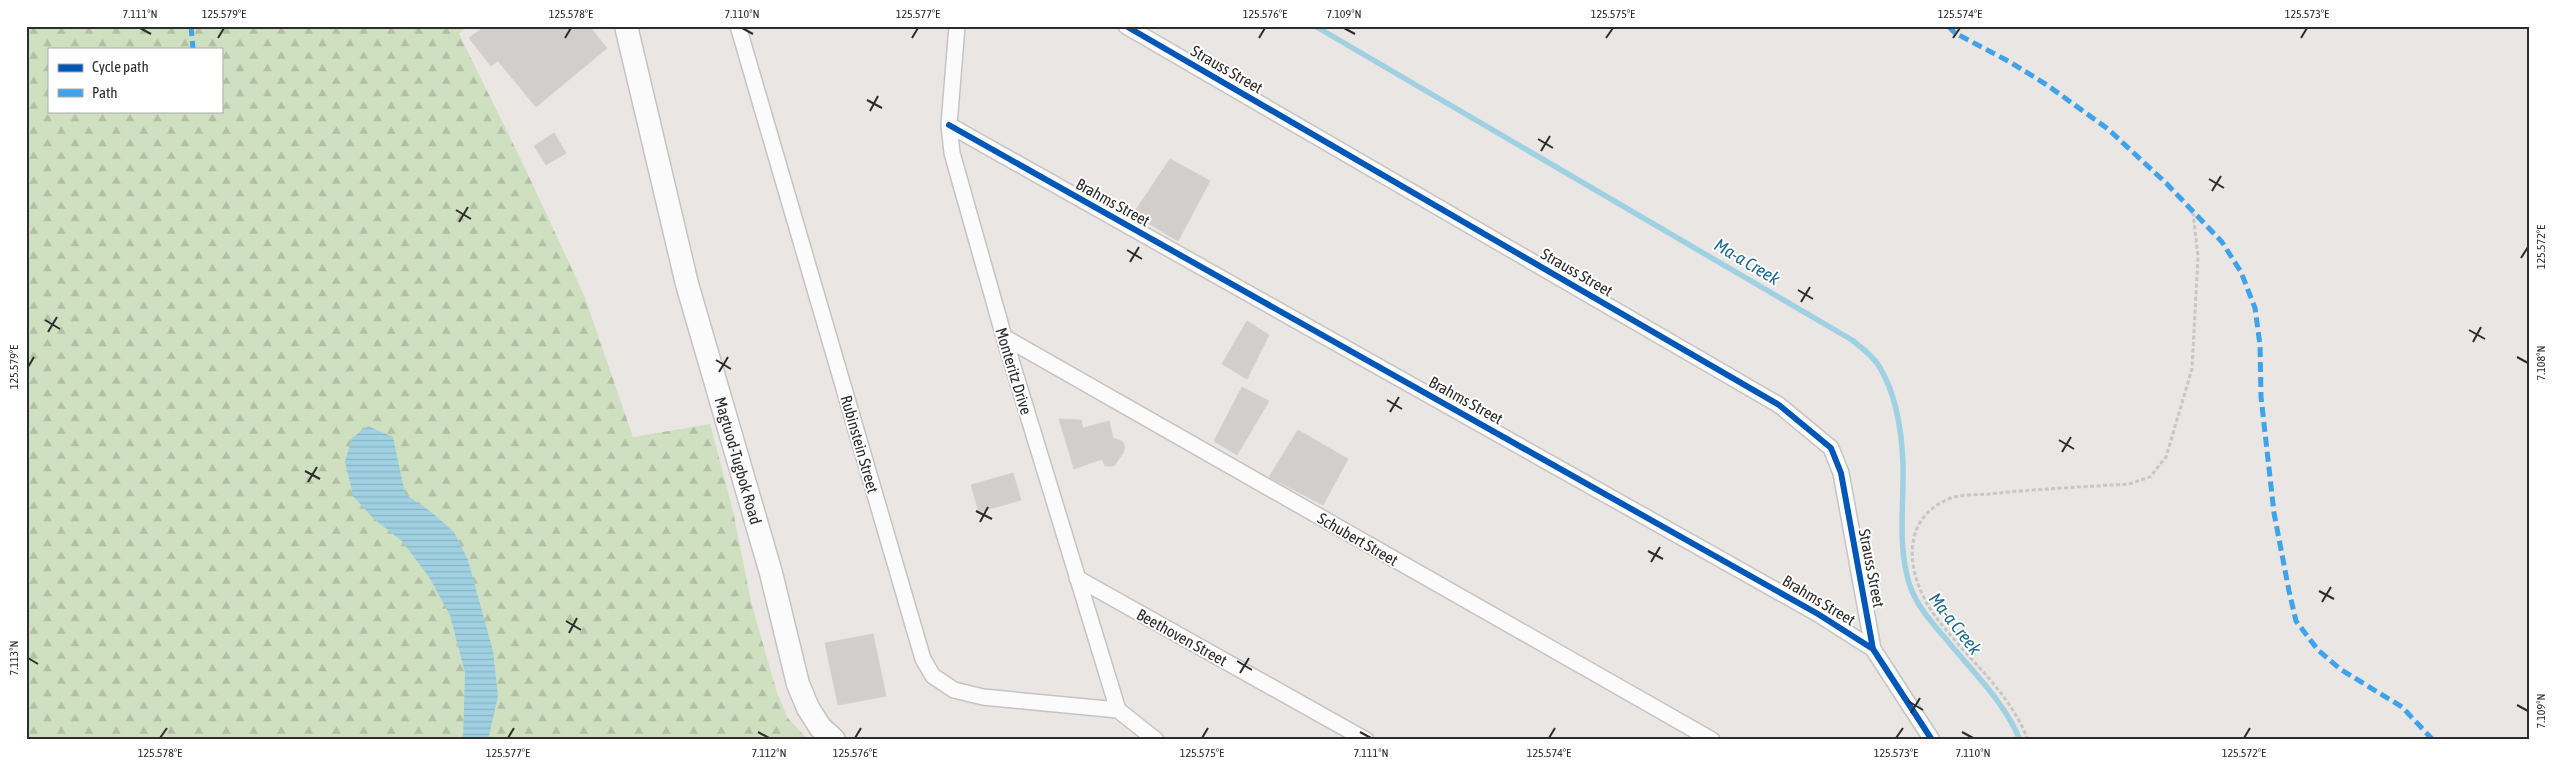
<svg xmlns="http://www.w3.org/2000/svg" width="2555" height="766" viewBox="0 0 2555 766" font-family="'Asap Condensed',sans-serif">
  <defs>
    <pattern id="forest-firs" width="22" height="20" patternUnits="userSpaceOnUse" patternTransform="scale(1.25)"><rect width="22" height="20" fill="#cee0bf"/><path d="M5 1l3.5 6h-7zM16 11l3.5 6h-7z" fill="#b1c0a4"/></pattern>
    <pattern id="water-rules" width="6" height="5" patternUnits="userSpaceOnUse" patternTransform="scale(1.25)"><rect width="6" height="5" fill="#9fd1e2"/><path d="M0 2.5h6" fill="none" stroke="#89b4c2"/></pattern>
  </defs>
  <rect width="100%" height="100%" fill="#e9e6e3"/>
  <path fill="url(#forest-firs)" fill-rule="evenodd" d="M26 26H468L459 34 524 166 584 295 633 437 710 424 733 511 751 602 777 693 787 717 808 740H26ZM49 49H221V111H49Z"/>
  <path fill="url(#water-rules)" d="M368 426 393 437 405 494 430 511 454 532 468 560 493 651 498 696 488 740H463L465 673 450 615 429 577 402 541 374 519 353 496 345 461 352 438Z"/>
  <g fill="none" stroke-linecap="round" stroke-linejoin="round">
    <path stroke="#9fd1e2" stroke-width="5.5" d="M1315 26 1852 340C1862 348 1872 355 1879 366 1896 394 1902 433 1903 465 1904 506 1897 546 1910 586 1917 606 1932 623 1946 639 1972 671 2004 701 2020 740"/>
  </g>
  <path fill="#d1cecc" stroke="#d4d2cf" d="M485 26H589L607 48 536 107 498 61 491 66 469 38Z
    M554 133 566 153 546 165 534 146Z
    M1170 159 1210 181 1178 241 1133 214Z
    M1247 321 1269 335 1247 379 1222 364Z
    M1242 387 1269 401 1237 455 1214 441Z
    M1059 419 1081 420 1083 428 1109 421 1113 438 1122 441 1125 447 1123 453 1114 466H1105L1102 459 1074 469Z
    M1298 430 1348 459 1323 505 1269 477Z
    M1013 473 1021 500 979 512 971 485Z
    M873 634 886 696 838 705 825 643Z"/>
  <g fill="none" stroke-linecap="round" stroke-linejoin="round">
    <defs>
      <path id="minor" d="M738 26 923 659 933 676 954 690 983 697 1118 710
        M957 26 949 125 952 153 1004 337 1118 710
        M1126 26 1779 405 1831 448 1841 473 1873 649
        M949 125 1818 614 1873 649 1932 740
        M1004 337 1712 740
        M1077 578 1366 740
        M1118 710 1156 740"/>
      <g id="secondary">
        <path id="s1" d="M626 26 687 284 771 573 798 684 808 708 820 727 834 740"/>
      </g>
    </defs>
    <use href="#minor" stroke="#c5c4c5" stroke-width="18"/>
    <use href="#secondary" stroke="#c5c4c5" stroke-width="25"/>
    <path stroke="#c7c7c6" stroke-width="3" stroke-dasharray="4 2.5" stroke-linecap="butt" d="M2028 740C2008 688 1964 657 1933 613 1906 574 1899 518 1951 498 1962 494 1977 495 1989 494 2035 489 2082 487 2129 484L2150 477 2166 457 2192 369 2198 256 2193 213"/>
    <use href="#minor" stroke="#fcfbfb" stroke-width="15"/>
    <use href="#secondary" stroke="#fcfbfb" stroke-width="22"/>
    <path stroke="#3ea3eb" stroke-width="5" stroke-dasharray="10 5" stroke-linecap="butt" d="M191 26 193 49
      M1948 26 1955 33 2010 62 2047 85 2108 129 2166 183 2222 242 2241 272 2255 308 2260 345 2261 397 2274 513 2289 591 2296 621 2318 650 2340 669 2402 707 2433 740"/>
    <defs>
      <path id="cycleway" d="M1126 26 1779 405 1831 448 1841 473 1873 649
        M949 125 1818 614 1873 649 1932 740"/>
    </defs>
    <use href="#cycleway" stroke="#fff" stroke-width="9"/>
    <use href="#cycleway" stroke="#0057b8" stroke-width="6"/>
  </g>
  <path fill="none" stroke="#2c2c2c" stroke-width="2" d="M140 28 151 34M742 28 753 34M1344 28 1355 34M218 38 224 28M565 38 571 28M912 38 918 28M1259 38 1265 28M1606 38 1613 28M1953 38 1960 28M2301 38 2307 28M867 100 882 108M870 111 878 96M1538 139 1553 148M1541 151 1550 136M2209 179 2224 188M2212 191 2221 176M456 210 471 219M459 222 468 207M1127 250 1142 259M2521 258 2528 247M1130 262 1139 247M1798 290 1813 299M1801 302 1810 287M45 320 60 329M2469 330 2485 339M48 332 57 317M2473 342 2481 327M2517 357 2528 363M716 360 731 369M28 367 34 357M719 372 728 357M1387 400 1402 409M1390 412 1399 397M2059 440 2074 449M2062 452 2071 437M305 471 320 479M308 482 317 467M976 511 992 519M980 522 988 507M1648 551 1663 559M1651 562 1660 547M2319 591 2334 599M2322 602 2331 587M566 621 581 630M569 633 577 618M28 658 38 664M1237 661 1252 670M1240 673 1249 658M1908 701 1923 710M2517 705 2528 711M1911 713 1920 698M758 732 769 738M1360 732 1371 738M1962 732 1973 738M160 738 167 728M508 738 514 728M855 738 861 728M1202 738 1208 728M1549 738 1555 728M1896 738 1903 728M2244 738 2250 728"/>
  <g text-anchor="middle" stroke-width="4" stroke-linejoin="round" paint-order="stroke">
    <g font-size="16" fill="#2c2c2c" stroke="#fff">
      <text transform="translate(1227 69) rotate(30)" y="6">Strauss Street</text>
      <text transform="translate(1113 202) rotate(29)" y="6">Brahms Street</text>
      <text transform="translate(1577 272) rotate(30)" y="6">Strauss Street</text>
      <text transform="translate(1014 371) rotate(73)" y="6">Monteritz Drive</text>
      <text transform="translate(1466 400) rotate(29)" y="6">Brahms Street</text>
      <text transform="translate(860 444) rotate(74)" y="6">Rubinstein Street</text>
      <text dy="6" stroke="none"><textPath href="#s1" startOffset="449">Magtuod-Tugbok Road</textPath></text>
      <text transform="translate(1358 539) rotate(30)" y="6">Schubert Street</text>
      <text transform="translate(1872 568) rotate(79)" y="6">Strauss Street</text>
      <text transform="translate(1819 600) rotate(31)" y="6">Brahms Street</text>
      <text transform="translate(1182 637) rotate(29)" y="6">Beethoven Street</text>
    </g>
    <g font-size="18" font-style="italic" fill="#1d698f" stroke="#fff">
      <text transform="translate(1747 262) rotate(31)" y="6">Ma-a Creek</text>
      <text transform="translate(1955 624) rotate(52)" y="6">Ma-a Creek</text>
    </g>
  </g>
  <rect width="2555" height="766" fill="none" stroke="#ffffff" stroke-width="55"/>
  <rect x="48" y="48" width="175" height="65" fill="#ffffff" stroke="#ababab"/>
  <rect x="58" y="64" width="25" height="8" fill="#0057b8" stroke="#ababab"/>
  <text x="92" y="72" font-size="15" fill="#2c2c2c">Cycle path</text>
  <rect x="58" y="89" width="25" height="8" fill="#3ea3eb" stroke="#ababab"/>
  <text x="92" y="98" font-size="15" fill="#2c2c2c">Path</text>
  <rect x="28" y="28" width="2500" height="710" fill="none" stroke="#2c2c2c" stroke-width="2"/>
  <g font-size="12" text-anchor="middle" fill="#2c2c2c">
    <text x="140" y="18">7.111°N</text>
    <text x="224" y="18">125.579°E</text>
    <text x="571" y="18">125.578°E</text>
    <text x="742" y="18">7.110°N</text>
    <text x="918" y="18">125.577°E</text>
    <text x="1265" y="18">125.576°E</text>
    <text x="1344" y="18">7.109°N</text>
    <text x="1613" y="18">125.575°E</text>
    <text x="1960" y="18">125.574°E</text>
    <text x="2307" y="18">125.573°E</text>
    <text transform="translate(2541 247) rotate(-90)" y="4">125.572°E</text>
    <text transform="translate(2541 363) rotate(-90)" y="4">7.108°N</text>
    <text transform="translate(14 367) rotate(-90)" y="4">125.579°E</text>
    <text transform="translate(14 658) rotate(-90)" y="4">7.113°N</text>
    <text transform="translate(2541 711) rotate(-90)" y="4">7.109°N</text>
    <text x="160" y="757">125.578°E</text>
    <text x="508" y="757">125.577°E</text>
    <text x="769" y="757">7.112°N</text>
    <text x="855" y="757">125.576°E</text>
    <text x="1202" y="757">125.575°E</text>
    <text x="1371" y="757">7.111°N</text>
    <text x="1549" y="757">125.574°E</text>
    <text x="1896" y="757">125.573°E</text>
    <text x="1973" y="757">7.110°N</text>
    <text x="2244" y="757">125.572°E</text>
  </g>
</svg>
